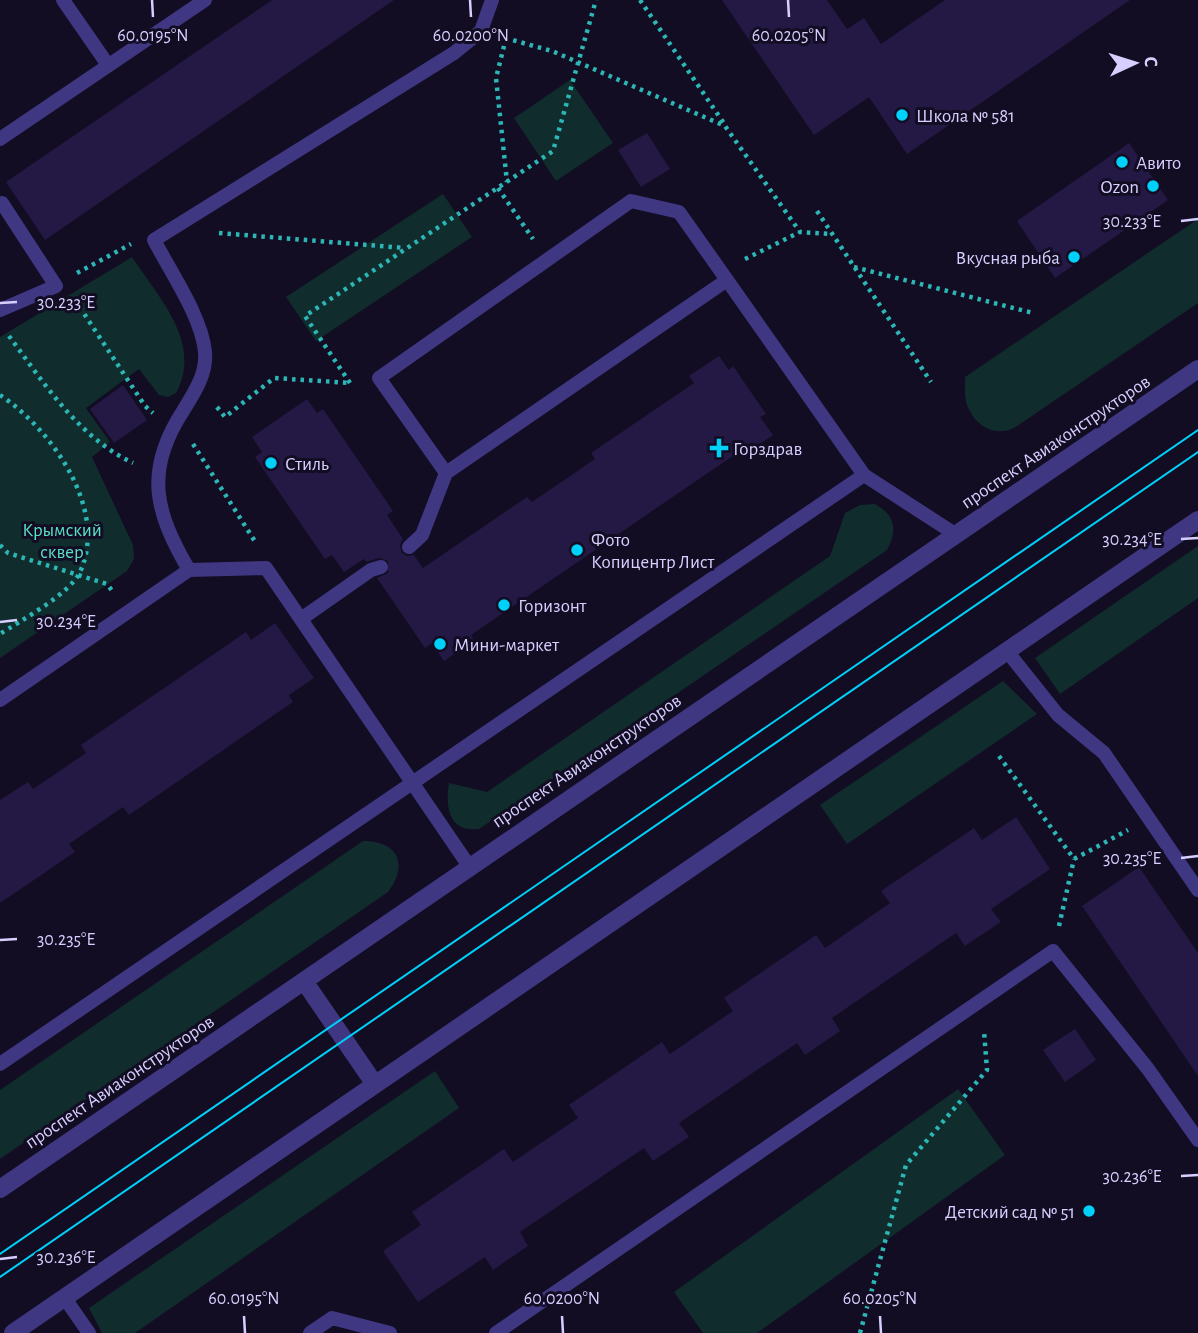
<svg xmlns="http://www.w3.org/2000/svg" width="1198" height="1333" viewBox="0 0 1198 1333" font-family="'Alegreya Sans',sans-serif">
  <rect width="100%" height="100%" fill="#120d22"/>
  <path fill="#102c2d" d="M570 80 613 143 556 181 514 118Z
    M443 194 472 237 316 341 286 297Z
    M1198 219V303L1014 428C994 437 975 426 967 405 964 397 965 385 965 377Z
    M132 257C159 298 203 343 176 393L168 397 159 395 139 369 86 408 110 442 92 457 133 545 134 559 127 571 0 658V337Z
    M875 504C895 515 898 530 887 550L479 829C449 832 445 808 449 783L487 792 830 556 845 513 860 505Z
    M1198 546V598L1060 694 1035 658Z
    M1003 681 1037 714 847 844 820 805Z
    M363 841C398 841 409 864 388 892L0 1159V1090Z
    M435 1071 459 1108 135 1333H102L89 1308Z
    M958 1089 1005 1155 757 1333H703L674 1292Z"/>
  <path fill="#241944" d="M272 0H394L45 240 6 182Z
    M722 0H827L847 29 864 18 881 44 945 0H1130L907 154 869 97 814 135Z
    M647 133 670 169 641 187 618 150Z
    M1129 143 1168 200 1055 278 1017 221Z
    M719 356 729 370 733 366 766 414 760 417 773 435 743 456 740 451 598 548 471 635 474 640 444 661 432 643 425 648 377 578 388 573V561L379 558 366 562 364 559 344 572 332 555 325 559 255 457 262 452 252 437 307 399 317 413 323 409 393 511 387 515 403 539 400 545 402 553 407 556 414 555 423 568 527 497 532 502 595 459 591 453 694 383 689 376Z
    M123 385 147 420 114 443 90 409Z
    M275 623 314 678 289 695 293 702 129 815 123 807 69 844 75 852 0 903V800L28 782 33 789 86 753 81 745 246 632 251 640Z
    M1016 817 1050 869 991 909 1001 922 965 946 956 933 832 1018 840 1031 805 1055 797 1043 679 1123 689 1137 653 1161 644 1148 520 1232 528 1246 493 1270 485 1257 418 1302 383 1251 421 1225 412 1212 504 1149 513 1162 578 1118 569 1105 662 1042 670 1054 733 1011 724 998 816 935 825 948 890 903 881 891 974 828 982 840Z
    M1139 867 1198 953V1076L1082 906Z
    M1075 1029 1096 1060 1065 1082 1043 1050Z"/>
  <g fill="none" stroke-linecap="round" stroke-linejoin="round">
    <path stroke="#2cb6b6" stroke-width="4.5" stroke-dasharray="3.5 5" stroke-linecap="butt" d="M640 0 725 125
      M505 38 552 51 725 126 800 232 831 234
      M504 46 496 78 507 182
      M498 188 533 239
      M817 211 931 382
      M219 233 405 248
      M745 259 800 232
      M854 267 1033 313
      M77 273 131 244
      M75 300 145 406 153 413
      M9 336C44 383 78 437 133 463
      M350 383 305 316 553 151 596 0
      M0 395C51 429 109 509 80 572 70 594 20 621 0 634
      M217 407 225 417 274 378 351 383
      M193 444 256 543
      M0 545 8 553 107 584 113 592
      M999 756 1074 859 1128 830
      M1059 926 1074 859
      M860 1333 906 1165 987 1070 984 1031"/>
    <path stroke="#3f3782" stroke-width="14" d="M63 0 108 65
      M0 139 205 0
      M0 310 56 286 2 203
      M446 473 379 378 631 201 679 212 727 280
      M409 547 422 535 446 473 727 280 864 475
      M189 570C155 512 144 471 183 411 194 393 207 374 205 352 202 317 170 271 154 240L454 53 481 31 492 0
      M301 619 371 570 381 567
      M1006 650 1058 715 1104 753 1198 890
      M0 700 189 570 266 568 469 866
      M0 1064 864 475 955 534
      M64 1297 89 1333
      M310 1333 332 1318 390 1333
      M496 1333 1053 951 1148 1069 1198 1140"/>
    <path stroke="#3f3782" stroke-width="18" d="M304 981 374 1083
      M0 1189 1198 369
      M13 1333 1198 520"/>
    <path stroke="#00d1fa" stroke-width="2" d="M0 1254 1198 430
      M0 1277 1198 452"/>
  </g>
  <path fill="none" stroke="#d7cfff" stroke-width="2.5" d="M152 0 153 17M470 0 471 17M788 0 789 17M1181 221 1198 219M0 303 17 302M1181 539 1198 538M0 622 17 620M1181 858 1198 856M0 940 17 939M1181 1176 1198 1175M0 1259 17 1257M244 1316 245 1333M562 1316 563 1333M880 1316 881 1333"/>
  <g fill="#00d1fa" stroke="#120d22" stroke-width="2.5">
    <circle cx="902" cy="115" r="7"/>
    <circle cx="1122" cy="162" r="7"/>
    <circle cx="1153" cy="186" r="7"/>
    <circle cx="1074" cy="257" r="7"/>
    <path d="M715.5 437.5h7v7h7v7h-7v7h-7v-7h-7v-7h7z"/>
    <circle cx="271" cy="463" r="7"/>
    <circle cx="577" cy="550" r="7"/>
    <circle cx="504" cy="605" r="7"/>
    <circle cx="440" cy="644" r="7"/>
    <circle cx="1089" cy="1211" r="7"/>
  </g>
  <g text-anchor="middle" stroke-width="6" stroke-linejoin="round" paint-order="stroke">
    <g font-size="19" fill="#d7cfff" stroke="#120d22" text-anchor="start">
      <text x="916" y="122">Школа № 581</text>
      <text x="1136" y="169">Авито</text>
      <text x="1139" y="193" text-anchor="end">Ozon</text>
      <text x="1060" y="264" text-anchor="end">Вкусная рыба</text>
      <text x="733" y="455">Горздрав</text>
      <text x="285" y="470">Стиль</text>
      <text x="591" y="546">Фото<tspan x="591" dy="22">Копицентр Лист</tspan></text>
      <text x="518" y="612">Горизонт</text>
      <text x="454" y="651">Мини-маркет</text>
      <text x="1075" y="1218" text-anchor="end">Детский сад № 51</text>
    </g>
    <g font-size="19" fill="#d7cfff" stroke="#120d22">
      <text transform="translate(1055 441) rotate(-34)" y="7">проспект Авиаконструкторов</text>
      <text transform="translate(586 760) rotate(-34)" y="7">проспект Авиаконструкторов</text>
      <text transform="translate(119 1081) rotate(-34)" y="7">проспект Авиаконструкторов</text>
    </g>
    <g font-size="19" fill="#58e1c8" stroke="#120d22">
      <text x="62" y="536">Крымский<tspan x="62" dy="22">сквер</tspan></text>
    </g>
  </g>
  <g font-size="18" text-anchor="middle" fill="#d7cfff" stroke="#120d22" stroke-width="6" stroke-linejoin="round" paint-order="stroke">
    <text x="153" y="41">60.0195°N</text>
    <text x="471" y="41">60.0200°N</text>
    <text x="789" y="41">60.0205°N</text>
    <text x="1132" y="227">30.233°E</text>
    <text x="66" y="308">30.233°E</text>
    <text x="1132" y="545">30.234°E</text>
    <text x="66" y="627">30.234°E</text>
    <text x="1132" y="864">30.235°E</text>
    <text x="66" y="945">30.235°E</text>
    <text x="1132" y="1182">30.236°E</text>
    <text x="66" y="1263">30.236°E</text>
    <text x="244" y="1304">60.0195°N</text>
    <text x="562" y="1304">60.0200°N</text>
    <text x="880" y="1304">60.0205°N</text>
  </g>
  <g transform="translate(1135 63) rotate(86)" stroke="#120d22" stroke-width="5" paint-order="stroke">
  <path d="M0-5L12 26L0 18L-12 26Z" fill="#d7cfff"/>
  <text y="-10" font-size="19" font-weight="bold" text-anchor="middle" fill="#d7cfff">С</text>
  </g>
</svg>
